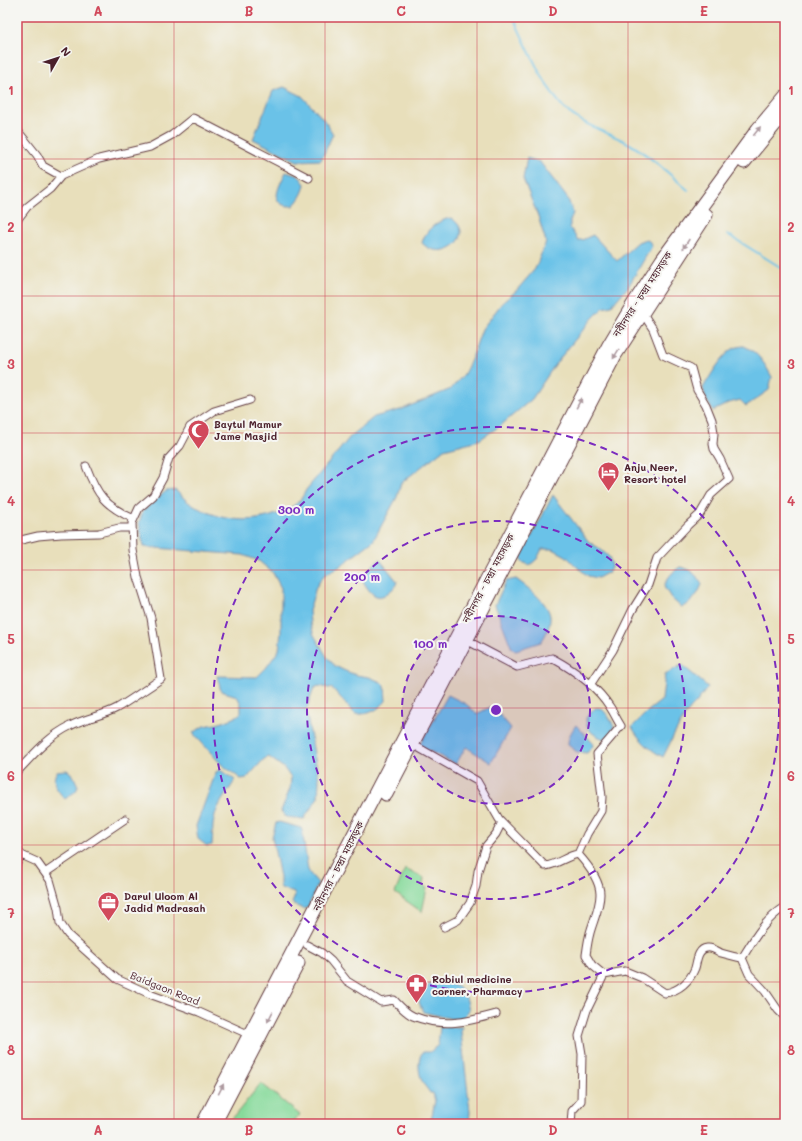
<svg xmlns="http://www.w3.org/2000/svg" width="802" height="1141" viewBox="0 0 802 1141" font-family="Mali,'Noto Sans Bengali',sans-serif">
  <rect width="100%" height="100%" fill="#f6f6f2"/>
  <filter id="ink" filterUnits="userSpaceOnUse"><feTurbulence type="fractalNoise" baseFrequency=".025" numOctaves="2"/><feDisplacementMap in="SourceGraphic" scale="8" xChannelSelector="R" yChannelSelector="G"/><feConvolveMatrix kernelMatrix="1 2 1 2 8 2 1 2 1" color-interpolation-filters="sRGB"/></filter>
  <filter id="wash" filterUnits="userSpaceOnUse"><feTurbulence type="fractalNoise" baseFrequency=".012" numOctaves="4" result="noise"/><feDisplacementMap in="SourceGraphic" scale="16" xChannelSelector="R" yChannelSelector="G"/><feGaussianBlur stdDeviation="0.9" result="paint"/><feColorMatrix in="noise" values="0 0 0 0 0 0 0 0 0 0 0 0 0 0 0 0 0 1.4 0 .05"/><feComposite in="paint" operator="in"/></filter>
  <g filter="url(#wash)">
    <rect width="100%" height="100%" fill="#e8dfbb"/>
    <path fill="#87da9b" stroke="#687c63" d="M405 869 424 878 423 885 427 888 422 912 395 893Z
      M261 1083 300 1115 291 1124H228Z"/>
    <path fill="#6ac2e8" stroke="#5a708a" d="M284 87 302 96 325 121 333 134 321 160 297 161 253 139 273 91Z
      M527 158 540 162 568 199 573 213 570 221V228L578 240H582L593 235 617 261 638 242 646 239 650 242 652 246 628 287 611 306 603 308 592 319 556 363 532 399 500 426 479 440 444 449 401 483 397 497 373 541 339 567 324 575 316 587 309 611 310 623 314 635 327 657 335 666 343 670 356 675 369 677 381 682 385 686 386 701C377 711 368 715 355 714L333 689 319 686 314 688 306 711 319 780 318 797 304 819 286 817 281 811 290 789 291 778 284 768 269 757 264 759 247 778 241 779 221 764 193 733 204 726 217 724 234 718 241 713V704L237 696 221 691 217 676 257 677 266 668 279 650 281 632V588L273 573 259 561 243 555 144 547 139 523 143 511 166 491 175 490C181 495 187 502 194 506 223 521 251 525 282 512 294 506 300 503 306 490L350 437 374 417 400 410 451 389 464 374 471 360 482 329 502 303 516 291 535 269 546 242 538 216 523 179Z
      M286 172 299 176 305 184C304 192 299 200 293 206 267 207 279 186 286 172Z
      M451 218C479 236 442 264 422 243 423 240 424 236 426 234 430 226 443 219 451 218Z
      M744 346C759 353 764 363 772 377L769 390 746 406 740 400 729 403 713 411 706 399 703 388C709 378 723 353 735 348 737 347 741 346 744 346Z
      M553 495 589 542 599 548 609 557 612 565 609 572 598 578 588 576 576 566 566 556 553 549H542L537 559 530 565 522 562 521 557Z
      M380 560 397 581C396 586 394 588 390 591 377 603 370 593 363 581 365 572 372 565 380 560Z
      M680 567C689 568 698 576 702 584 699 593 691 605 681 607L671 598 664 587C667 578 672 572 680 567Z
      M516 579C527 587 548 602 550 616 551 625 546 635 541 642L516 650 512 649 495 605 506 581Z
      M682 665 708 687 696 703 691 708 686 714 675 733 663 757C650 750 639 740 632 727L648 711 662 700 665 674Z
      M448 695 466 704 477 714 490 707 498 713 511 728 491 763 466 747 456 764 419 746Z
      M595 708H601C607 714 612 720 614 728L610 735 604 739C593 735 586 730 586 718Z
      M576 725 592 742 593 746 587 753 577 752 568 745C568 737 571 732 576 725Z
      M67 770 73 775 78 786 76 791 65 799C58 791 50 783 57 771Z
      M220 770 235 780C228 793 217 804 214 819 212 827 213 836 212 845L207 846 198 839 196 826 216 772Z
      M279 822 301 828 302 830 308 870 311 875 318 883 308 907 304 909 294 905 292 903 295 896 294 893 281 888 280 886V877L272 837 276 823Z
      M448 983C464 988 466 994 469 1010L463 1018 453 1019 423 1012 419 1002 424 991 430 984Z
      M440 1027H462L461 1032 470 1111 469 1124H432L431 1120 435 1101 433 1093H430C428 1090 426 1087 424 1085 419 1077 416 1059 423 1052H430L438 1045Z"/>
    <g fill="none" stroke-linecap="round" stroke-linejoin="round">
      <path stroke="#6ac2e8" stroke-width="2" d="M513 17C527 46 542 84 564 108 578 123 609 133 628 143 650 155 669 174 688 190
        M727 234 785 270"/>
    </g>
  </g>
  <g filter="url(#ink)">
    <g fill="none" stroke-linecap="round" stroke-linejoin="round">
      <defs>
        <path id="street" d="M17 130 37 155 43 166 61 176
          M17 220 27 207 50 189 61 176 99 159 150 147 172 135 193 118 309 178
          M86 466C97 495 105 506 134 519
          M17 541 38 536 61 534 99 533 119 528H132
          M466 640 517 667 552 658C574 670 596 685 610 707 614 713 617 720 621 726L597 754 602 797 601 811 587 834 578 854
          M590 685 613 650 633 609 648 585 657 558 688 525 700 514 711 495 729 479 720 459 714 449 713 444 714 433 712 420 706 405 697 390 691 368 663 355 653 329 642 312
          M412 744 477 781 499 819 545 866C557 865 566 856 578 854 587 864 600 880 600 894 600 908 593 921 590 933 588 940 587 948 586 955L592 965 604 975 625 971 642 978 665 993C679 991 690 981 695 968 697 962 697 949 707 948 712 947 717 951 721 953 728 955 735 957 742 958L749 974 765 991 778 1010 785 1017
          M17 772C33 755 49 736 70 726 85 718 102 716 117 708 132 699 146 689 161 679L151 618 138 577 133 550 132 523 139 508 153 496 163 478 169 458 180 446 190 427 214 411 250 400
          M17 853 37 862 50 880 58 908 60 923 68 935 117 979 152 995 199 1012 250 1035
          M17 863 21 854
          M45 873 125 819
          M444 927 458 920 470 903 476 886 478 871 486 846 496 834 502 822
          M307 945 322 953 331 961 347 981 381 1002 394 1000C399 1005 406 1013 413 1016 443 1028 467 1022 496 1014
          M742 958C754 939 765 919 785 907
          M571 1124 572 1111 581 1101 582 1054 579 1036 587 1010 604 975"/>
        <path id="highway" d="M744 162 785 112
          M386 794 615 355 706 215
          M203 1124 609 345 634 303 662 260 758 129 785 97
          M214 1124 298 963"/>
      </defs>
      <use href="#street" stroke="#623c41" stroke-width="9"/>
      <use href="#highway" stroke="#623c41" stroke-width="15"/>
      <use href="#street" stroke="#fff" stroke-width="7"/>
      <use href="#highway" stroke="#fff" stroke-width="13"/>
    </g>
    <defs><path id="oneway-solid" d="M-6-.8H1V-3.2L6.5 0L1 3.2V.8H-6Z"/></defs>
    <g fill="#ae9aa0">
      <use href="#oneway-solid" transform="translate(757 131) rotate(-52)"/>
      <use href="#oneway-solid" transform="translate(686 244) rotate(123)"/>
      <use href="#oneway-solid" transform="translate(616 354) rotate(121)"/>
      <use href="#oneway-solid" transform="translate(579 403) rotate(-62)"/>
      <use href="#oneway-solid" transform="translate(270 1017) rotate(117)"/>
      <use href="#oneway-solid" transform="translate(221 1089) rotate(-63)"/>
    </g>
  </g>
  <path fill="none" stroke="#d1495b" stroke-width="1" stroke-opacity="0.55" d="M174 17V1124M325 17V1124M477 17V1124M628 17V1124M17 159H785M17 296H785M17 433H785M17 570H785M17 708H785M17 845H785M17 982H785"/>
  <circle cx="496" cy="710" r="94" fill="#7b2cbf" fill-opacity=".12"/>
  <g fill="none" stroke="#7b2cbf" stroke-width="2" stroke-dasharray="7 5">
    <circle cx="496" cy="710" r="94"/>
    <circle cx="496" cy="710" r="189"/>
    <circle cx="496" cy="710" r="283"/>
  </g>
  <defs>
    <symbol id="mosque-pin" viewBox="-11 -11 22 30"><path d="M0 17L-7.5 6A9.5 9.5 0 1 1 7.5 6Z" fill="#d1495b" stroke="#f6f6f2"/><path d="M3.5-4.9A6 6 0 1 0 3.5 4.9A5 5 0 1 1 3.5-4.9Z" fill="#fff"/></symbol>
    <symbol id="hotel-pin" viewBox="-11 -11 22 30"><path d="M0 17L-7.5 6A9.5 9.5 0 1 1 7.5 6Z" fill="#d1495b" stroke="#f6f6f2"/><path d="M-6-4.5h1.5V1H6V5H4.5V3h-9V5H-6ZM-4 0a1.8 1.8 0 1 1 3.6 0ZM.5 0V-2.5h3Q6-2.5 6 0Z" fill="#fff"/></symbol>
    <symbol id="office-pin" viewBox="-11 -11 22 30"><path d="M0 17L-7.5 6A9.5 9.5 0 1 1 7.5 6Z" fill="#d1495b" stroke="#f6f6f2"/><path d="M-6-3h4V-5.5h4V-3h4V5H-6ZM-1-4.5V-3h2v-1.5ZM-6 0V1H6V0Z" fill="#fff"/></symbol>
    <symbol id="pharmacy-pin" viewBox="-11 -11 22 30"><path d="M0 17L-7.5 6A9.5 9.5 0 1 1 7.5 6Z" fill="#d1495b" stroke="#f6f6f2"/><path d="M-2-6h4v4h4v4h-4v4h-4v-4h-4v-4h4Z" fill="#fff"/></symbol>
  </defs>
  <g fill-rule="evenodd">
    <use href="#mosque-pin" x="186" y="418" width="25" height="34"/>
    <use href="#hotel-pin" x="596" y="460" width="25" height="34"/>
    <use href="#office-pin" x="96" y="890" width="25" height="34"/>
    <use href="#pharmacy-pin" x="404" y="972" width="25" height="34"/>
  </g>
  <g text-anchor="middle" stroke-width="4" stroke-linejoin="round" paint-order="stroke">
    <g font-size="10" fill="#4a1f2b" stroke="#f6f6f2">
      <text transform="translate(642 294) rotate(-57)" y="4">নবীনগর - চন্দ্রা মহাসড়ক</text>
      <text transform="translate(488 578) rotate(-62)" y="4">নবীনগর - চন্দ্রা মহাসড়ক</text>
      <text transform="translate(338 866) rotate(-63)" y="4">নবীনগর - চন্দ্রা মহাসড়ক</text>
      <text transform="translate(165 988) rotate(22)" y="4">Baidgaon Road</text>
    </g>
    <g font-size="10" font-weight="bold" fill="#4a1f2b" stroke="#f6f6f2" text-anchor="start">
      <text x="214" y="428">Baytul Mamur<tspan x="214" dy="12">Jame Masjid</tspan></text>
      <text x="624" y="471">Anju Neer,<tspan x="624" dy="12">Resort hotel</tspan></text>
      <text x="124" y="900">Darul Uloom Al<tspan x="124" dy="12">Jadid Madrasah</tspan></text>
      <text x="432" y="983">Robiul medicine<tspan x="432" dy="12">corner, Pharmacy</tspan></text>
    </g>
  </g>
  <circle cx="496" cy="710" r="6" fill="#7b2cbf" stroke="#f6f6f2" stroke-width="2"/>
  <g font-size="12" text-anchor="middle" font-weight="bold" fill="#7b2cbf" stroke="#f6f6f2" stroke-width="4" stroke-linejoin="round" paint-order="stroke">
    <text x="296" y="514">300 m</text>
    <text x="362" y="581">200 m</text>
    <text x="430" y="648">100 m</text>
  </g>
  <rect width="802" height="1141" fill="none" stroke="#f6f6f2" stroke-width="44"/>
  <g transform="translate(58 58) rotate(51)" stroke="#f6f6f2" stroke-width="3" paint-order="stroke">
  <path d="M0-3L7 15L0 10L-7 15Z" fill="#4a1f2b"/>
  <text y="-6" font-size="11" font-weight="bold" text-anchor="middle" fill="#4a1f2b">N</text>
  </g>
  <rect x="22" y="22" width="758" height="1097" fill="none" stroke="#d1495b" stroke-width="1.5"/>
  <g font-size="13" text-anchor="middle" font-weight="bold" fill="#d1495b">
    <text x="98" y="16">A</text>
    <text x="249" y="16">B</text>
    <text x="401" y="16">C</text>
    <text x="553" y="16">D</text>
    <text x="704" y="16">E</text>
    <text x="11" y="95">1</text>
    <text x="791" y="95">1</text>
    <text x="11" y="232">2</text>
    <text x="791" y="232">2</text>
    <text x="11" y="369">3</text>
    <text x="791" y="369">3</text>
    <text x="11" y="506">4</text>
    <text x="791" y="506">4</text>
    <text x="11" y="644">5</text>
    <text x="791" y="644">5</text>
    <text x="11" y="781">6</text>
    <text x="791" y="781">6</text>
    <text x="11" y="918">7</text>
    <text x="791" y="918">7</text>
    <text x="11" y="1055">8</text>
    <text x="791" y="1055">8</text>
    <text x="98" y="1135">A</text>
    <text x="249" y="1135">B</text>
    <text x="401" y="1135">C</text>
    <text x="553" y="1135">D</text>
    <text x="704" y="1135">E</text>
  </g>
</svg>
